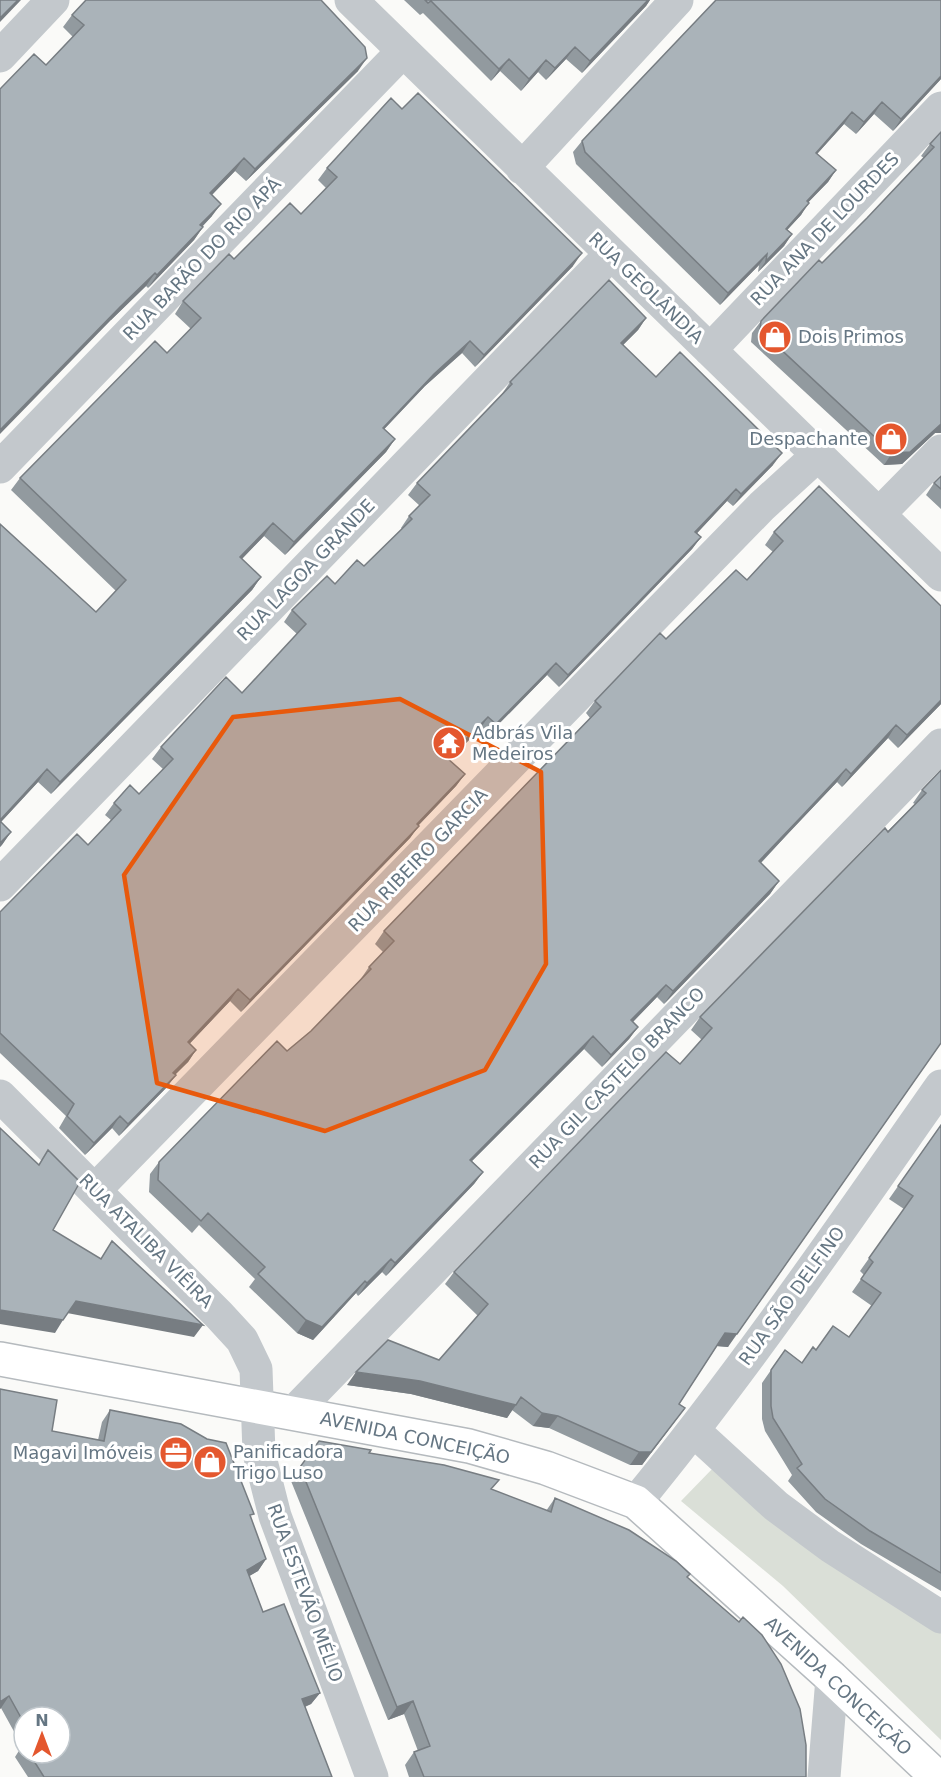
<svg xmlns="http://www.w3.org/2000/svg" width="941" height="1777" viewBox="0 0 941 1777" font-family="'DejaVu Sans',sans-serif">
  <rect width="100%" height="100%" fill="#fafaf8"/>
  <path fill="#dadfd7" d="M714 1467 941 1624V1740L783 1586 681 1501Z"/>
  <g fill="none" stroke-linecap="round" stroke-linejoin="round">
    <defs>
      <path id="major" d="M0 1359 469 1446 546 1468 636 1502 832 1678 937 1777"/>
    </defs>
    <use href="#major" stroke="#b5babe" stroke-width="36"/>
    <path stroke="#c3c8cc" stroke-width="33" d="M351 0 941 575
      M0 56 53 0
      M522 168 677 0
      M710 350 941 108
      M0 467 403 51
      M879 514 941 451
      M0 885 611 254
      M0 1096 219 1315 242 1340 256 1369 259 1453 275 1516 372 1777
      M95 1190 762 506 818 455
      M294 1412 941 745
      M694 1431 776 1506 830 1546 941 1617
      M636 1502C745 1369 842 1227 941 1086
      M824 1777 832 1678"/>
    <use href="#major" stroke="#fff" stroke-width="33"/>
  </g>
  <path fill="#929a9f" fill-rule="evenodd" d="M404 0H650L646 6 582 73 566 59 546 80 538 72 521 91 500 71 491 81 423 13 420 15Z
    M941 0V79L893 131 874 114 856 134 844 124 817 154 836 170 828 182 808 202 801 215 787 230 792 234 784 246 758 272 759 265 720 305 576 164 573 152 582 141Z
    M72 15 358 71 246 181 235 171 212 195V216L202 227H203L194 240 148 288 146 286 111 320 46 65 73 37 63 27Z
    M402 109 573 266 475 367 462 353 425 386 384 429 395 439 386 452 285 555 264 536 242 559 261 577 252 590 51 794 38 782 1 822 11 832 0 847V524L96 612 116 591 11 490 20 478 167 353 191 329 175 314 183 301 234 259 301 214 326 188 318 180 327 168Z
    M941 132V433H935L902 464 884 465 751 342 752 333 761 321 822 263 867 218 924 158 921 156 930 144Z
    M646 318 638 330 623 345 656 377 773 465 733 506 727 501 697 533 701 537 692 549 559 687 547 675 487 736 480 729 449 760 465 774 456 786 418 826 410 838 241 1012 230 1001 189 1044 196 1050 188 1062 175 1074 167 1087 119 1136 112 1128 85 1155 59 1128 66 1116 0 1053V912L88 845 111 820 105 815 114 803 139 794 163 769 152 759 161 747 242 693 297 634 284 622 292 610 364 566 402 529 401 528 409 516 420 506 408 495 417 483 502 395V394L510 382Z
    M941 476V509L926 495 934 483Z
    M774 532 941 704 898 748 888 738 842 787 837 782 792 829 761 863 779 881 770 894 664 1004 657 997 633 1022 638 1027 629 1039 602 1067 584 1049 472 1161 483 1172 474 1184 386 1276 382 1272 358 1296 356 1293 313 1340 297 1333 249 1287 255 1279 199 1225 192 1233 149 1192 150 1174 159 1162 311 1031 360 980 369 967 383 952 375 944 384 931 590 718 586 713 595 701 666 639 747 580 773 552 765 545Z
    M941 770 728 1347 717 1346 679 1404 685 1408 642 1465H630L549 1428 533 1426 512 1410 507 1418 411 1394 347 1385 439 1360 478 1316 445 1284 454 1272 680 1064 702 1040 691 1030 700 1017 915 804 913 803 922 790Z
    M941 1125V1591L861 1544 816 1512 788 1481 792 1475 765 1431 762 1419V1383L785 1350 802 1363 816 1350 849 1337 872 1306 852 1292 864 1275 860 1271 904 1209 889 1199Z
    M0 1389 52 1431 98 1440 102 1422 110 1410 251 1519 266 1559 258 1571 249 1576 263 1612 320 1693 311 1704 305 1707 332 1777H28L15 1757 22 1746 1 1708 0 1709ZM24 1717 60 1753H24Z
    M319 1441 369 1453 492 1490 546 1511 555 1498 687 1577 806 1777H409L405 1765 414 1752 418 1751 404 1714 388 1720 291 1481Z"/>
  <path fill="#777d82" d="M18 0H21L0 22V18Z
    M648 0H650L646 6 582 73 590 61Z
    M575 47 566 59 546 80 555 68Z
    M367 58 358 71 246 181 255 169Z
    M509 59 500 71 491 81 499 69Z
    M546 60 538 72 521 91 529 79Z
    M941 76V79L893 131 901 119Z
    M882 102 874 114 856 134 864 122Z
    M852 112 844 124 808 164 816 153Z
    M244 158 235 171 201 206 210 193Z
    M836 170 828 182 799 212 807 201Z
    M809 203 801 215 778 240 786 229Z
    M221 204 212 216 191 238 200 225Z
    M203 227 194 240 148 288 157 275Z
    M792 234 784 246 758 272 766 261Z
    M582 253 573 266 475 367 484 355Z
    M767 254 759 265 720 305 728 293Z
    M155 273 146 286 111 320 0 434V430L120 307Z
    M646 318 638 330 613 355 621 343Z
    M470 341 462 353 425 386 374 440 383 428 434 374Z
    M941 424V433H935L902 464 884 465 892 453Z
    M395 439 386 452 285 555 294 542Z
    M782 453 773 465 733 506 741 494Z
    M736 489 727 501 687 544 695 532Z
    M273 523 264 536 231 570 240 557Z
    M701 537 692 549 559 687 568 675Z
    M261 577 252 590 51 794 60 782Z
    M556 663 547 675 487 736 496 724Z
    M941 700V704L898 748 907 735Z
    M488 717 480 729 439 770 447 758Z
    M896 725 888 738 842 787 851 774Z
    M47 769 38 782 0 823V820Z
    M846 769 837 782 750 874 759 861Z
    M465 774 456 786 408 836 417 824Z
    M419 826 410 838 241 1012 250 1000Z
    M11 832 2 845 0 847V843Z
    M779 881 770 894 664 1004 673 991Z
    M666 985 657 997 622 1033 631 1020Z
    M238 989 230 1001 180 1054 188 1042Z
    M638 1027 629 1039 602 1067 611 1055Z
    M593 1036 584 1049 461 1172 470 1160Z
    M941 1043 728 1347 716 1346Z
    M196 1050 188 1062 165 1085 173 1073Z
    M176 1075 167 1087 119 1136 128 1124Z
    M120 1116 112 1128 85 1155 94 1143Z
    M483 1172 474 1184 386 1276 395 1263Z
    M391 1259 382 1272 358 1296 367 1283Z
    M365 1281 356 1293 313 1340 297 1333 306 1320Z
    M76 1301 203 1325 194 1337 67 1313Z
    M0 1310 63 1320 55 1333 0 1324Z
    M356 1372 420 1381 516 1405 507 1418 411 1394 347 1385Z
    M685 1408 642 1465H630L639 1452Z
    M542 1413 558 1416 549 1428 533 1426Z
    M266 1559 258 1571 239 1582 247 1570Z
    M320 1693 311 1704 294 1711 302 1699Z
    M9 1696 1 1708 0 1709V1702Z
    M413 1701 404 1714 388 1720 397 1707Z"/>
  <path fill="#aab3b9" stroke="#777d82" stroke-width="1.5" d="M0 0H18L0 18Z
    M86 0H321L365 47 367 58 255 169 244 158 210 193 221 204 200 225 203 227 157 275 155 273 120 307 0 430V89L34 54 46 65 84 25 72 15Z
    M425 0H648L590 61 575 47 555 68 546 60 529 79 509 59 499 69 431 1 428 3Z
    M716 0H941V76L901 119 882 102 864 122 852 112 816 153 836 170 807 201 809 203 786 229 792 234 766 261 767 254 728 293 585 152 582 141Z
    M418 93 582 253 484 355 470 341 434 374 383 428 395 439 294 542 273 523 240 557 261 577 60 782 47 769 0 820V524L96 612 126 580 20 478 155 341 167 353 201 318 183 301 229 254 234 259 290 203 301 214 337 177 327 168 391 98 402 109Z
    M941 132V424L910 452 892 453 760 330 761 321 819 260 822 263 867 218 934 147 930 144Z
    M609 280 646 318 621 343 656 377 680 352 782 453 741 494 736 489 695 532 701 537 568 675 556 663 496 724 488 717 447 758 465 774 417 824 419 826 250 1000 238 989 188 1042 196 1050 173 1073 176 1075 128 1124 120 1116 94 1143 67 1116 74 1104 0 1033V912L77 834 88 845 121 810 114 803 130 785 139 794 173 759 161 747 226 677 242 693 306 624 292 610 327 576 335 584 357 560 364 566 412 519 409 516 430 495 417 483 512 384 510 382Z
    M941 476V489L934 483Z
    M819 486 941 606V700L907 735 896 725 851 774 846 769 801 817 759 861 779 881 673 991 666 985 631 1020 638 1027 611 1055 593 1036 470 1160 483 1172 395 1263 391 1259 367 1283 365 1281 322 1327 306 1320 258 1274 265 1267 208 1213 201 1221 158 1180 159 1162 277 1041 287 1051 311 1031 371 969 369 967 394 941 384 931 601 707 595 701 660 633 666 639 736 570 747 580 783 541 774 532Z
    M941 770V1043L737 1334 725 1333 679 1404 685 1408 651 1452H639L558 1416 542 1413 521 1397 516 1405 420 1381 356 1372 388 1340 439 1360 488 1304 454 1272 666 1052 680 1064 712 1028 700 1017 885 828 888 832 926 793 922 790Z
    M0 821 11 832 0 843Z
    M941 1125V1573L870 1531 825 1499 797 1468 802 1464 773 1418 771 1406V1370L785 1350 802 1363 813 1347 816 1350 833 1326 849 1337 881 1293 861 1279 873 1262 869 1258 913 1196 898 1186Z
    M0 1128 39 1165 48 1150 80 1182 53 1230 101 1259 112 1241 203 1325 76 1301 63 1320 0 1310Z
    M0 1389 57 1400 52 1431 104 1441 110 1410 181 1424 207 1439 226 1443 254 1514 250 1515 266 1559 247 1570 263 1612 284 1604 320 1693 302 1699 332 1777H44L29 1753H60V1717H24V1723L9 1696 0 1702Z
    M319 1441 371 1450 369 1453 444 1465 499 1480 491 1489 551 1512 555 1498 629 1530 676 1561 690 1574 687 1577 739 1622 743 1617 762 1635 781 1664 800 1709 806 1745V1777H424L414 1752 430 1746 413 1701 397 1707 300 1467Z"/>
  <path fill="#e8590c" fill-opacity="0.2" stroke="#e8590c" stroke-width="4.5" stroke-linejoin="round" d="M400 699 541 772 546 964 485 1070 325 1131 157 1083 124 875 233 717Z"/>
  <defs>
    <symbol id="shop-disc" viewBox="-11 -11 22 22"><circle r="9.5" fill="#e4572e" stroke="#fff"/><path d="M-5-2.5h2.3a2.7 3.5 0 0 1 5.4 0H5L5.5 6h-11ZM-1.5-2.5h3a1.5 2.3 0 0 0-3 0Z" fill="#fff"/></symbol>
    <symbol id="temple-disc" viewBox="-11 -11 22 22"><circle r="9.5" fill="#e4572e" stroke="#fff"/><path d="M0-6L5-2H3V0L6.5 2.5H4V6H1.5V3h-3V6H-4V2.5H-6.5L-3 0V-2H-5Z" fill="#fff"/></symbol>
    <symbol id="office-disc" viewBox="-11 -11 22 22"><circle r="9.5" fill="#e4572e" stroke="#fff"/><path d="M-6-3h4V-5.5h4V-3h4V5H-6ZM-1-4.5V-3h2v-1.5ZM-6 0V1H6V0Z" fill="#fff"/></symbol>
  </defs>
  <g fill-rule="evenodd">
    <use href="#shop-disc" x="756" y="318" width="38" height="38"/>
    <use href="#shop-disc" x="872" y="420" width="38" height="38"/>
    <use href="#temple-disc" x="430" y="724" width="38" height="38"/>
    <use href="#office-disc" x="157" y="1434" width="38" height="38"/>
    <use href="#shop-disc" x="191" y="1443" width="38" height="38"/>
  </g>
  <g text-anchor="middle" stroke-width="6" stroke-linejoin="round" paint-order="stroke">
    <g font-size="18" fill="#657683" stroke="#fff">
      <text transform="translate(825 229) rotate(-46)" y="6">RUA ANA DE LOURDES</text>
      <text transform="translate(202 259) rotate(-46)" y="6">RUA BARÃO DO RIO APÁ</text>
      <text transform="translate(646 288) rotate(44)" y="6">RUA GEOLÂNDIA</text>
      <text transform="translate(306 570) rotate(-46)" y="6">RUA LAGOA GRANDE</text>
      <text transform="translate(418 860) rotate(-46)" y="6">RUA RIBEIRO GARCIA</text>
      <text transform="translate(617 1078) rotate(-46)" y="6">RUA GIL CASTELO BRANCO</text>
      <text transform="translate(146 1241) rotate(45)" y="6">RUA ATALIBA VIÊIRA</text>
      <text transform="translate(792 1296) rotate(-54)" y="6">RUA SÃO DELFINO</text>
      <text transform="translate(415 1438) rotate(12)" y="6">AVENIDA CONCEIÇÃO</text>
      <text transform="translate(305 1593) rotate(70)" y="6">RUA ESTEVÃO MÉLIO</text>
      <text transform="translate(838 1686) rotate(43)" y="6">AVENIDA CONCEIÇÃO</text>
    </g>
    <g font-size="18" fill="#657683" stroke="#fff" text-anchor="start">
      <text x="798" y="343">Dois Primos</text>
      <text x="868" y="445" text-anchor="end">Despachante</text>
      <text x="472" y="739">Adbrás Vila<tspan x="472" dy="21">Medeiros</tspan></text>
      <text x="233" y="1458">Panificadora<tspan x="233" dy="21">Trigo Luso</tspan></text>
      <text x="153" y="1459" text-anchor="end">Magavi Imóveis</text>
    </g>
  </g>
  <g transform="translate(42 1735)"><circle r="28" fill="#ffffff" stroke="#c1c8cd" stroke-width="1.5"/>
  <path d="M0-4.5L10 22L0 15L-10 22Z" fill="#e4572e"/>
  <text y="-9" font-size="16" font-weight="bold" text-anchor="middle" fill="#657683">N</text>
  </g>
</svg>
